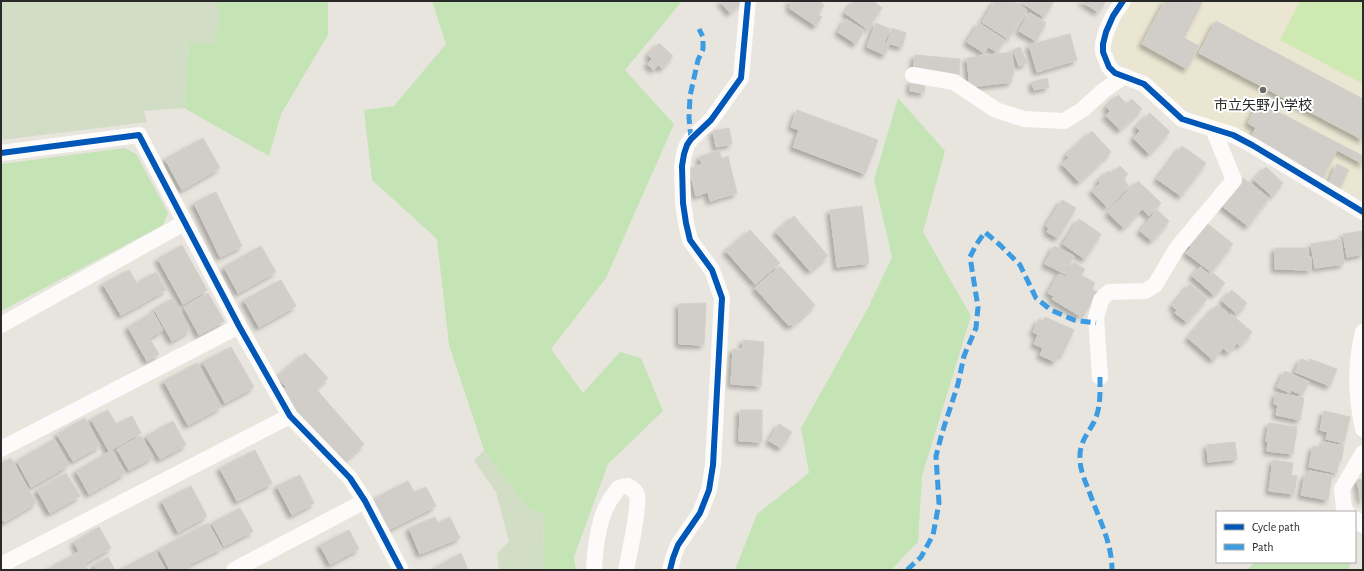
<svg xmlns="http://www.w3.org/2000/svg" width="1364" height="571" viewBox="0 0 1364 571" font-family="'Alegreya Sans','Noto Sans JP',sans-serif">
  <defs>
    <filter id="shadow"><feDropShadow dx="-3.5" dy="3.5" stdDeviation="2" flood-color="#0004"/></filter>
  </defs>
  <rect width="100%" height="100%" fill="#e8e5de"/>
  <path fill="#ebe6d2" d="M1133 1H1363V200L1224 126 1195 115 1178 103 1148 76 1128 68 1117 59 1113 53 1115 32 1128 7Z"/>
  <path fill="#c4e4b5" d="M215 1H328V35L281 114 269 156 184 108 189 43 221 16Z
    M432 1H682L625 70 674 124 606 278 551 349 583 393 620 352 641 358 663 411 608 464 574 557 576 570H543L544 514 529 510 484 450 449 345 437 239 372 180 364 110 394 106 446 44Z
    M898 98 945 151 923 232 971 316 922 476 918 542 891 570H735L757 514 809 473 801 428 868 308 892 257 874 180Z
    M125 148 136 154 168 213 163 225 1 311V164Z
    M1254 562H1351L1348 570H1248Z"/>
  <path fill="#d1ddc5" d="M1 1H215L221 16 213 45 189 43 184 108 144 111 147 122 1 140Z
    M484 450 529 510 544 514 543 570H499L497 554 509 541 496 492 474 461Z"/>
  <path fill="#cfe9b3" d="M1300 1H1363V84L1280 40Z"/>
  <path fill="#d1cec9" stroke="#d3d0ca" filter="url(#shadow)" d="M720 1H743L730 13Z
    M788 1H819L824 5 818 14 822 17 816 26 789 8 792 4Z
    M854 1H873L882 8 867 29 845 13Z
    M995 1H1013L1027 10 1008 39 982 22Z
    M1019 1H1054L1044 17Z
    M1081 1H1106L1098 12Z
    M1165 1H1203L1184 38 1199 46 1187 69 1142 44Z
    M1030 13 1046 23 1036 41 1019 31Z
    M846 19 864 30 856 44 838 32Z
    M1216 21 1363 99V140L1199 53Z
    M876 23 890 29 884 43 889 45 885 55 867 47Z
    M979 23 1005 40 997 52 988 47 984 53 967 42Z
    M892 28 906 33 902 47 887 43Z
    M1070 34 1077 60 1037 72 1029 45Z
    M659 43 673 56 662 69 658 65 654 70 647 64 652 59 648 55Z
    M1020 47 1027 63 1019 66 1013 50Z
    M1012 52 1014 75H1011L1012 82 970 87 967 58Z
    M915 55 960 59 959 75 913 71Z
    M1047 78 1049 87 1034 90 1032 82Z
    M911 81 925 83 924 93 910 91Z
    M1118 95 1127 104 1132 99 1142 109 1120 130 1106 116 1110 111 1106 107Z
    M1259 102 1363 156V164L1337 150 1323 178 1250 139 1256 128 1248 123Z
    M797 110 878 140 865 174 793 147 799 130 791 127Z
    M1150 113 1170 132 1149 154 1133 138 1140 131 1136 127Z
    M729 128 732 144 716 147 713 131Z
    M1092 131 1111 152 1079 182 1062 164 1069 158 1066 155Z
    M203 138 220 168 182 190 165 159Z
    M1182 146 1206 163 1181 196 1157 179Z
    M719 150 722 159 728 156 737 193 710 201 708 192 696 196 689 169 702 164 699 157Z
    M1337 164 1349 170 1340 188 1329 182Z
    M1120 166 1128 174 1123 179 1129 186 1107 207 1092 191 1101 183 1098 181 1108 171 1111 174Z
    M1266 167 1283 183 1272 196 1254 180Z
    M1243 178 1269 198 1248 226 1222 206Z
    M1138 181 1161 203 1149 216 1142 209 1124 228 1108 213Z
    M216 192 242 246 220 257 194 203Z
    M1062 200 1076 208 1058 238 1047 232 1049 228 1046 226Z
    M862 206 869 263 837 267 830 210Z
    M1157 210 1169 221 1152 241 1140 231Z
    M794 216 828 256 810 271 776 232Z
    M1079 219 1101 234 1085 259 1063 244Z
    M1204 221 1233 244 1211 272 1186 253 1191 247 1187 244Z
    M750 230 780 263 755 284 726 251Z
    M1363 231V254L1347 257 1343 234Z
    M1341 239 1344 264 1315 268 1311 244Z
    M182 245 207 290 183 304 158 259Z
    M261 246 276 272 238 293 224 267Z
    M1054 246 1074 256 1065 274 1045 264Z
    M1275 248H1308V257H1311V270L1275 269Z
    M1074 262 1085 269 1081 275 1095 283 1092 289 1097 292 1085 313 1083 312 1080 316 1052 299 1054 296 1048 293 1059 274 1065 277Z
    M780 266 815 305 792 326 790 324 789 326 755 288Z
    M1200 267 1211 276 1213 273 1225 283 1214 295 1192 276Z
    M129 270 147 301 121 315 103 284Z
    M156 272 166 290 148 300 138 282Z
    M281 280 296 306 259 327 244 300Z
    M1190 284 1207 299 1187 322 1175 313 1177 310 1172 306Z
    M1232 290 1247 303 1237 314 1222 301Z
    M208 293 224 321 199 335 184 307Z
    M173 298 190 330 172 341 154 309Z
    M706 303 704 345 679 344V304Z
    M1217 305 1230 316 1231 314 1252 332 1240 346 1237 343 1228 353 1223 348 1213 360 1188 338Z
    M153 312 163 330 149 338 159 354 147 361 128 327Z
    M1045 317 1074 330 1062 355 1059 354 1055 362 1040 355 1043 348 1034 344 1038 335 1033 332 1039 319 1043 321Z
    M743 340 764 342 761 386 731 384 733 349H743Z
    M231 347 254 387 225 403 203 362Z
    M305 353 328 378 316 389 364 444 341 464 290 410 281 391 286 387 277 377Z
    M1301 359 1309 362 1310 359 1337 369 1330 386 1295 372Z
    M197 363 221 407 188 425 164 381Z
    M1285 371 1309 382 1302 395 1291 390 1290 393 1277 387Z
    M1276 393 1304 398 1300 420 1276 415 1278 405 1274 404Z
    M108 410 116 424 132 416 141 433 109 451 91 419Z
    M740 410H762V442L739 441Z
    M1324 411 1350 417 1344 443 1326 439 1328 432 1320 430Z
    M85 418 100 446 73 461 57 434Z
    M173 421 186 445 160 459 146 436Z
    M1269 423 1297 427 1293 454 1267 451 1268 442 1266 441Z
    M779 424 792 432 781 448 769 441Z
    M141 436 153 457 129 470 117 449Z
    M54 439 69 465 31 487 17 461Z
    M1235 442 1237 459 1208 462 1207 445Z
    M1323 442 1344 446 1341 461 1339 460 1337 473 1309 467 1313 446 1322 448Z
    M112 450 125 473 89 494 76 471Z
    M255 450 272 483 237 501 220 468Z
    M11 458 36 503 4 522 1 517V463Z
    M1273 460 1293 463 1291 475 1297 476 1294 494 1269 491Z
    M1309 471 1332 475 1328 500 1301 495 1305 475 1308 476Z
    M66 473 80 496 50 513 37 490Z
    M300 475 314 503 292 515 277 486Z
    M1363 479V500L1361 501 1357 480Z
    M408 481 414 492 426 487 436 506 386 531 370 501Z
    M191 486 207 516 178 532 162 501Z
    M240 508 253 531 224 546 212 523Z
    M435 517 438 523 450 517 460 538 420 554 409 528Z
    M208 523 222 548 190 564 191 567 185 570H170L159 549Z
    M99 527 111 548 85 563 74 542Z
    M349 530 359 549 330 564 320 545Z
    M155 551 165 570H123V568Z
    M78 552 88 570H46Z
    M461 553 468 570H431Z
    M108 557 115 570H97L94 565Z"/>
  <g fill="none" stroke-linecap="round" stroke-linejoin="round">
    <path stroke="#fcfbfa" stroke-width="16" d="M1123 1 1113 16 1106 32 1103 44V52L1109 67 1115 73 1144 84 1182 119 1233 135 1252 145 1363 212
      M913 75 954 82 996 110 1024 119 1064 121 1082 110 1103 91 1124 76
      M1 153 139 135 239 326 290 416 350 478 365 501 401 570
      M1 325 184 223
      M1363 332C1355 363 1356 397 1363 429
      M1100 377 1096 318 1101 300 1109 292 1145 291 1155 285 1177 248 1234 180 1213 129
      M1 449 239 326
      M1347 512 1344 509 1342 489 1363 453
      M1355 519 1363 525
      M1 565 290 416
      M234 570 365 501
      M594 570C595 546 599 512 615 493 616 491 617 489 619 488 621 487 626 486 628 486 632 488 635 490 637 495 640 506 629 555 626 570
      M670 570 673 558 678 545 700 513 709 490 713 465 722 298 712 270 690 240 686 223 683 203 682 166 684 154 687 145 691 139 711 120 741 78 748 1"/>
    <path stroke="#3d9ce1" stroke-width="5" stroke-dasharray="10 5" stroke-linecap="butt" d="M691 139 689 118 690 96 698 60 703 49V37L699 29
      M1100 377C1100 392 1101 408 1094 422 1087 435 1079 443 1080 459 1080 470 1085 481 1089 491 1098 517 1112 542 1112 570
      M907 570 921 557 933 535 939 503 936 456 942 433 958 384 964 356 976 328 978 307 970 257 976 245 985 232 1000 245 1020 265 1036 298 1051 310 1074 320 1096 323"/>
    <defs>
      <path id="cycleway" d="M1123 1 1113 16 1106 32 1103 44V52L1109 67 1115 73 1144 84 1182 119 1233 135 1252 145 1363 212
        M1 153 139 135 239 326 290 416 350 478 365 501 401 570
        M670 570 673 558 678 545 700 513 709 490 713 465 722 298 712 270 690 240 686 223 683 203 682 166 684 154 687 145 691 139 711 120 741 78 748 1"/>
    </defs>
    <use href="#cycleway" stroke="#fff" stroke-width="8"/>
    <use href="#cycleway" stroke="#0057b8" stroke-width="6"/>
  </g>
  <circle fill="#6c6b68" stroke="#fff" stroke-width="1.5" cx="1263" cy="90" r="4"/>
  <g text-anchor="middle" stroke-width="4" stroke-linejoin="round" paint-order="stroke">
    <g font-size="14" fill="#292929" stroke="#fff">
      <text x="1263" y="110">市立矢野小学校</text>
    </g>
  </g>
  <rect width="1364" height="571" fill="none" stroke="#292929" stroke-width="4"/>
  <rect x="1216" y="511" width="140" height="52" fill="#ffffff" stroke="#a9a9a9"/>
  <rect x="1224" y="524" width="20" height="6" fill="#0057b8" stroke="#a9a9a9"/>
  <text x="1252" y="531" font-size="12" fill="#292929">Cycle path</text>
  <rect x="1224" y="544" width="20" height="6" fill="#3d9ce1" stroke="#a9a9a9"/>
  <text x="1252" y="551" font-size="12" fill="#292929">Path</text>
</svg>
